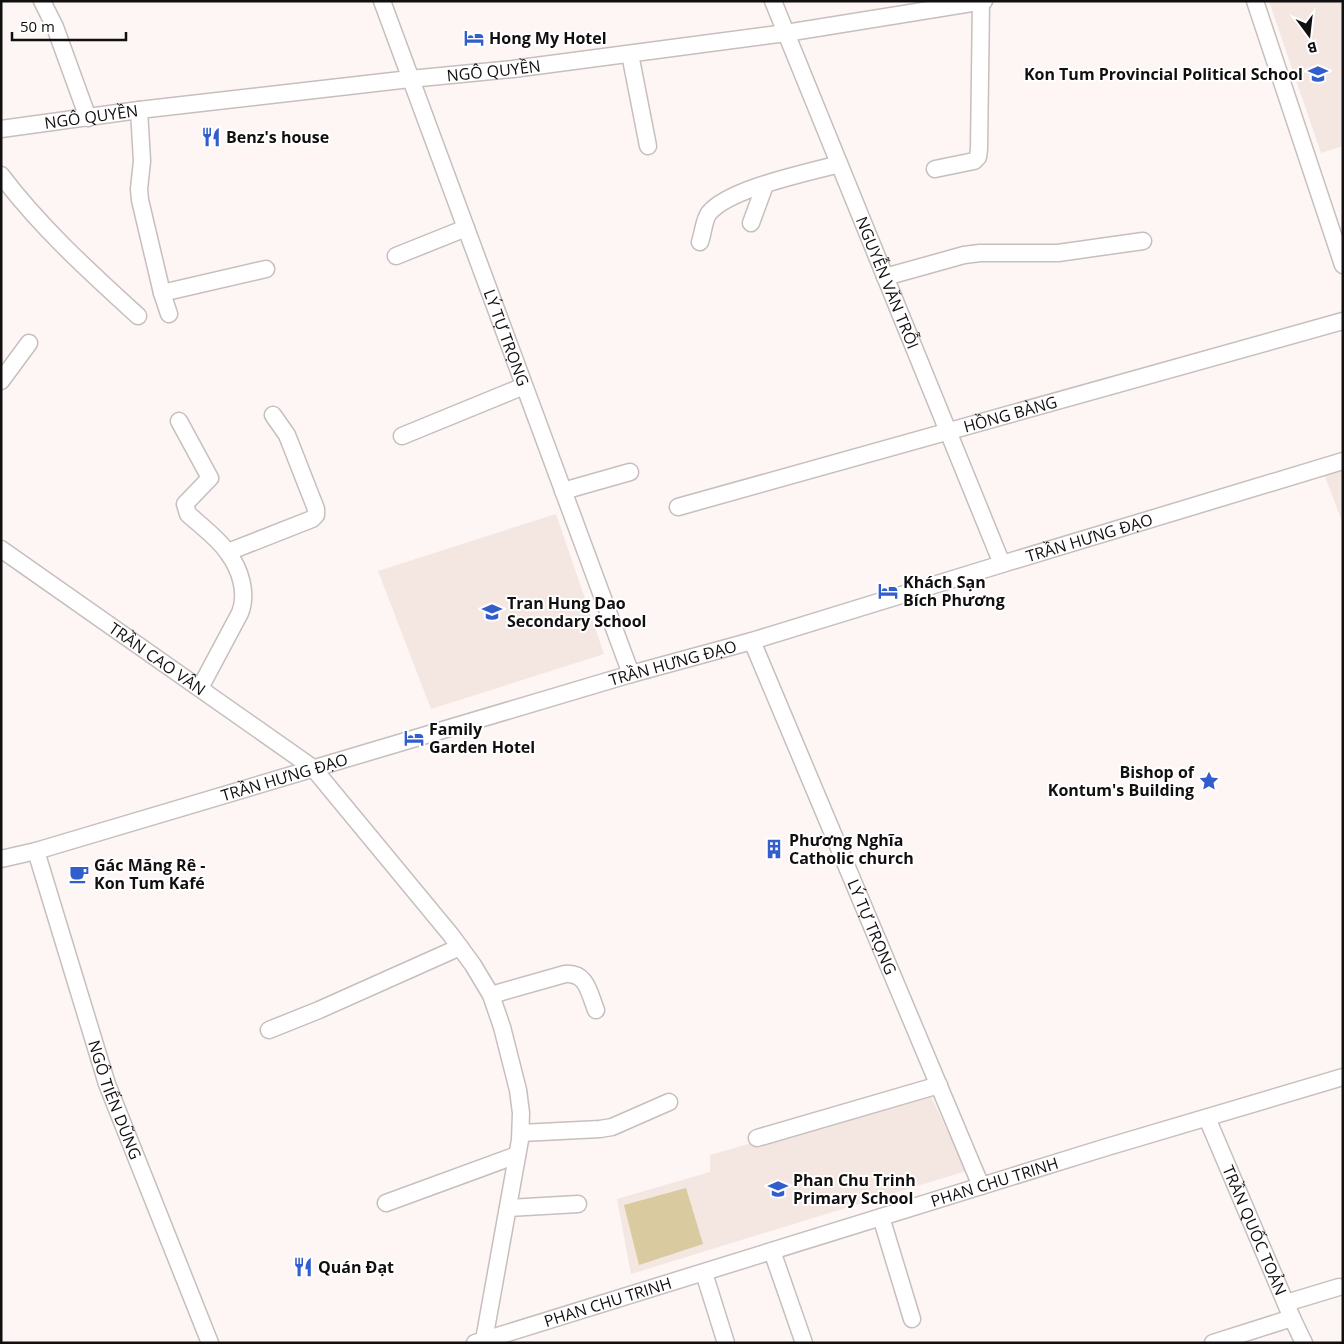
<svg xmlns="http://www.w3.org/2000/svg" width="1344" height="1344" viewBox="0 0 1344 1344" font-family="'Open Sans',sans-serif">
  <rect width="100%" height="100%" fill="#fdf6f4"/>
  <path fill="#f4e6e1" d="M1269 1H1343V146L1321 153Z
    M1343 468V524L1324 474Z
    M556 514 604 654 431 709 378 571Z
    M929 1092 966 1171 631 1274 617 1199 710 1172V1155Z"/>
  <path fill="#d9ca9f" d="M686 1188 703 1244 639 1265 624 1205Z"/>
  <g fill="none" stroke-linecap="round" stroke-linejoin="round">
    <defs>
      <g id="minor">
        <path d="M42 1 55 27 88 118"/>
        <path id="s1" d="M382 1 631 674"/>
        <path id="s2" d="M773 1 1002 564"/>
        <path d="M1255 1 1343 265"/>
        <path d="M630 54 648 146"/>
        <path d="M139 110 142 161 139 189 140 200 162 293 169 314"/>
        <path id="s3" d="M1 129 139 110 410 79 513 69 786 33 984 1"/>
        <path d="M935 169 974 161 978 157 979 149 981 2"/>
        <path d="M1 175C41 228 90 272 138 316"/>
        <path d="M751 223 765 185"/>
        <path d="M700 242C703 234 704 219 709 213 730 188 807 173 839 164"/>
        <path d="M396 256 466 228"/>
        <path d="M885 277 964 255 980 253H1058L1143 241"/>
        <path d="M162 293 266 269"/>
        <path d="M1 381 29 343"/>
        <path d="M179 421 210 478 185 504 188 514C200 525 220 540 228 553 240 569 248 593 240 613L200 688"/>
        <path d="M402 436 524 386"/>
        <path d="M563 491 630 472"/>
        <path id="s4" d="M678 507 1343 321"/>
        <path id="s5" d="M1 549 313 768 451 935 473 965 491 995 502 1027 518 1090 521 1113 520 1140 484 1340"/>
        <path d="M228 552 312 519 316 515V509L287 435 273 415"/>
        <path id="s6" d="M752 641 981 1186"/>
        <path id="s7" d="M36 851 107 1084 210 1343"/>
        <path id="s8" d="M1 859 36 851 631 674 752 641 1002 564 1343 461"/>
        <path d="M491 995 565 974C587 972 589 993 596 1010"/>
        <path d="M269 1030 319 1010 460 947"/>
        <path id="s9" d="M1207 1118 1292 1318 1304 1343"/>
        <path d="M521 1133 600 1129 612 1127 669 1102"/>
        <path d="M757 1138 939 1085"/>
        <path d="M386 1203 517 1155"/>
        <path d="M508 1208 578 1204"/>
        <path d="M881 1217 912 1319"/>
        <path d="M772 1251 804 1343"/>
        <path d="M704 1273 726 1343"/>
        <path d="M1286 1303 1339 1287"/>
        <path id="s10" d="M475 1343 1107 1147 1343 1077"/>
        <path d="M1213 1343 1292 1318"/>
      </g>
    </defs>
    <use href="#minor" stroke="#c6bfbd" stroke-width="19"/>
    <use href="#minor" stroke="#fff" stroke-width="16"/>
  </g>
  <defs>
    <symbol id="hotel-bare" viewBox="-9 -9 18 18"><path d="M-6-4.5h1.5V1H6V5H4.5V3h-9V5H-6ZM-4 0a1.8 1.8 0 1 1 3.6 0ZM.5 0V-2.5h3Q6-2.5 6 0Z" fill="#315dcd" stroke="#fff" stroke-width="2.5" paint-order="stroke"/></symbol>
    <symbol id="school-bare" viewBox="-9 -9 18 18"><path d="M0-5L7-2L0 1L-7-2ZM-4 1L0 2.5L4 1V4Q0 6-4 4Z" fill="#315dcd" stroke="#fff" stroke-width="2.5" paint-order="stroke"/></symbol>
    <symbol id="restaurant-bare" viewBox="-9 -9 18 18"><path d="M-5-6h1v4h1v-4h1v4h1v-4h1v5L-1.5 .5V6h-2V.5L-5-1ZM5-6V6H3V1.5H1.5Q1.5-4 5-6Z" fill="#315dcd" stroke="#fff" stroke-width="2.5" paint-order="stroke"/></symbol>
    <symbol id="sight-bare" viewBox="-9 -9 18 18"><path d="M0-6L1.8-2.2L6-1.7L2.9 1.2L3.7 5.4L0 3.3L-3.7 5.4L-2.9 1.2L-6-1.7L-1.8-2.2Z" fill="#315dcd" stroke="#fff" stroke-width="2.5" paint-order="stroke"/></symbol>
    <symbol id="building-bare" viewBox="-9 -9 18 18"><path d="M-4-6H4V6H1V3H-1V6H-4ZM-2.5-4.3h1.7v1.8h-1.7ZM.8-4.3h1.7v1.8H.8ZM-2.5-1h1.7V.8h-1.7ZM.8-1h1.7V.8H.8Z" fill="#315dcd" stroke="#fff" stroke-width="2.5" paint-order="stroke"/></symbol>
    <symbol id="cafe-bare" viewBox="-9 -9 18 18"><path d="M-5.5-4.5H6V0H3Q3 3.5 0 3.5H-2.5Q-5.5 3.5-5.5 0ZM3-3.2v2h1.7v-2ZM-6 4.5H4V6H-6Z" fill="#315dcd" stroke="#fff" stroke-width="2.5" paint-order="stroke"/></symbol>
  </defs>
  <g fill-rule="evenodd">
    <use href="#hotel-bare" x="460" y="24" width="28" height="28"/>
    <use href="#school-bare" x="1304" y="60" width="28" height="28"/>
    <use href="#restaurant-bare" x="197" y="123" width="28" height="28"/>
    <use href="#hotel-bare" x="874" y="577" width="28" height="28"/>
    <use href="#school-bare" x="478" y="598" width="28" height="28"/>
    <use href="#hotel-bare" x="400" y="724" width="28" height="28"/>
    <use href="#sight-bare" x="1195" y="767" width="28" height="28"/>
    <use href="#building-bare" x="760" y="835" width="28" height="28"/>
    <use href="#cafe-bare" x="65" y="860" width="28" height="28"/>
    <use href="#school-bare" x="764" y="1175" width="28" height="28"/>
    <use href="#restaurant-bare" x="289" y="1253" width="28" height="28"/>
  </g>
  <g text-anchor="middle" stroke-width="4" stroke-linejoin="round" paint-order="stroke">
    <g font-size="16" font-weight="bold" fill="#110f0f" stroke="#fff" text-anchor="start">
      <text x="489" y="44">Hong My Hotel</text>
      <text x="1303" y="80" text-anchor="end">Kon Tum Provincial Political School</text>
      <text x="226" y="143">Benz's house</text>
      <text x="903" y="588">Khách Sạn<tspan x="903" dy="18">Bích Phương</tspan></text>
      <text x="507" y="609">Tran Hung Dao<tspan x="507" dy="18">Secondary School</tspan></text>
      <text x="429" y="735">Family<tspan x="429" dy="18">Garden Hotel</tspan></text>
      <text x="1194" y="778" text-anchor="end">Bishop of<tspan x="1194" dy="18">Kontum's Building</tspan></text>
      <text x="789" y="846">Phương Nghĩa<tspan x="789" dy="18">Catholic church</tspan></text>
      <text x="94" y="871">Gác Măng Rê -<tspan x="94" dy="18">Kon Tum Kafé</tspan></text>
      <text x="793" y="1186">Phan Chu Trinh<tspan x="793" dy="18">Primary School</tspan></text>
      <text x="318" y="1273">Quán Đạt</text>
    </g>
    <g font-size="16" fill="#110f0f" stroke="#fff">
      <text dy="6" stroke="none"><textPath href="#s3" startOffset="496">NGÔ QUYỀN</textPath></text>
      <text dy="6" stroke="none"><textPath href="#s3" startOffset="91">NGÔ QUYỀN</textPath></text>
      <text dy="6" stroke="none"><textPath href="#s2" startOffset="304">NGUYỄN VĂN TRỖI</textPath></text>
      <text dy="6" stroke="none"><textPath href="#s1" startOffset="359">LÝ TỰ TRỌNG</textPath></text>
      <text dy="6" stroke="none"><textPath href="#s4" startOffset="345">HỒNG BÀNG</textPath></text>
      <text dy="6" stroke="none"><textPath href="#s8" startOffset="1135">TRẦN HƯNG ĐẠO</textPath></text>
      <text dy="6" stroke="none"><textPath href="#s5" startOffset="191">TRẦN CAO VÂN</textPath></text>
      <text dy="6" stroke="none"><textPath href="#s8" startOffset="700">TRẦN HƯNG ĐẠO</textPath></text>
      <text dy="6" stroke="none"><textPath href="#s8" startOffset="295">TRẦN HƯNG ĐẠO</textPath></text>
      <text dy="6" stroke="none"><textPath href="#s6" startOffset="310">LÝ TỰ TRỌNG</textPath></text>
      <text dy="6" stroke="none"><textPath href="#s7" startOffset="261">NGÔ TIẾN DŨNG</textPath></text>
      <text dy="6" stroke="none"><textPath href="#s10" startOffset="544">PHAN CHU TRINH</textPath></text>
      <text dy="6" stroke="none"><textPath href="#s9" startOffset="122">TRẦN QUỐC TOẢN</textPath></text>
      <text dy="6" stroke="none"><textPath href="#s10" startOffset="139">PHAN CHU TRINH</textPath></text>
    </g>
  </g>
  <rect width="1344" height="1344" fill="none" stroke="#110f0f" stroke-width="5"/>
  <g transform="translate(1309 35) rotate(165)" stroke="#ffffff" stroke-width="4" paint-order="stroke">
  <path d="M0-4L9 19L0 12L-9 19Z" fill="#110f0f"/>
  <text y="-8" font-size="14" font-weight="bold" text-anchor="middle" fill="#110f0f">B</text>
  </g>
  <path d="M12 32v8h114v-8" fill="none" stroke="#110f0f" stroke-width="2.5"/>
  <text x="20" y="32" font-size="15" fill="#110f0f" stroke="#ffffff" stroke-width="4" paint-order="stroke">50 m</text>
</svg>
